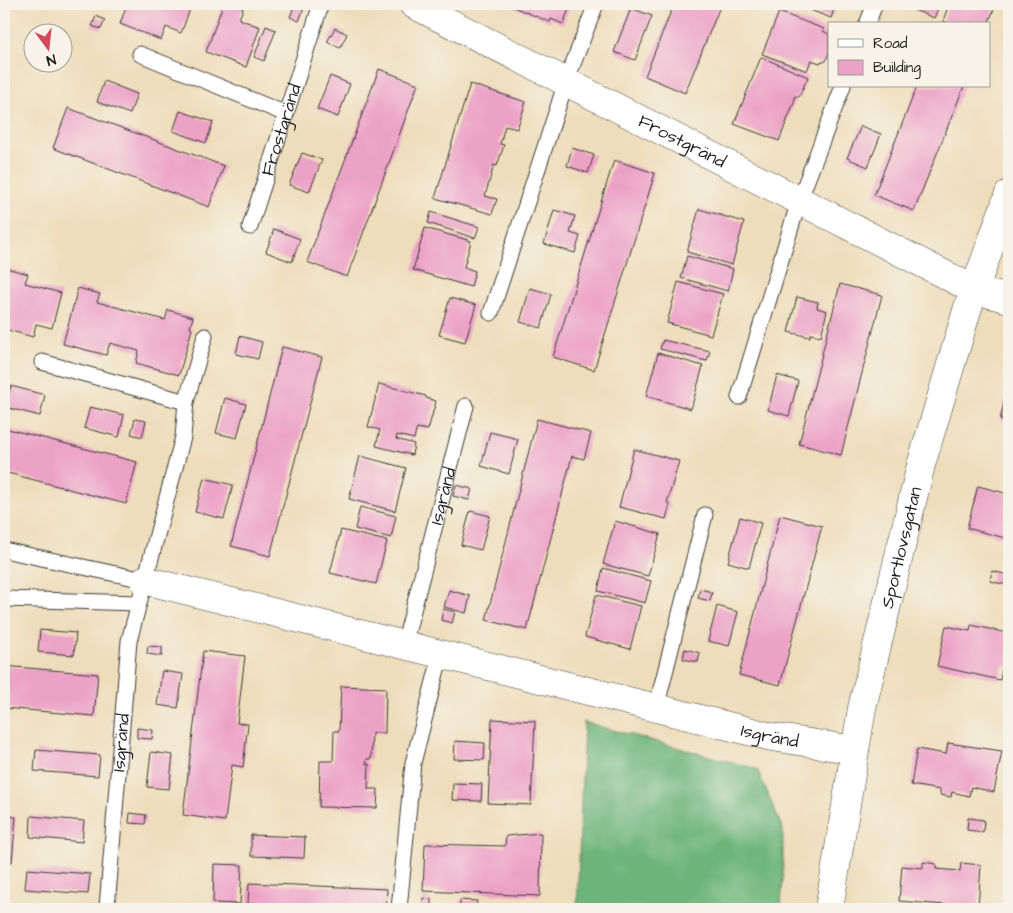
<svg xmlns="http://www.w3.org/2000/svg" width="1013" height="913" viewBox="0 0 1013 913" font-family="'Architects Daughter',sans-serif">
  <rect width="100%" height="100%" fill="#f7f3e8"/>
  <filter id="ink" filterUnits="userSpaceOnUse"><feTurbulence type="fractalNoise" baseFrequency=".02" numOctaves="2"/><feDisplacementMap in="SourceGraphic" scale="10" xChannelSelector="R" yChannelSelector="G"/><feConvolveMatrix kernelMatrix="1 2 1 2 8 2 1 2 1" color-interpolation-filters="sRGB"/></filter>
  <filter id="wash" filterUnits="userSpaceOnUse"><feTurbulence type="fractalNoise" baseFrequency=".0096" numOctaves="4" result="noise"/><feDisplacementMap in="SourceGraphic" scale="20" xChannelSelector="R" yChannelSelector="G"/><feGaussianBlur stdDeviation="1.12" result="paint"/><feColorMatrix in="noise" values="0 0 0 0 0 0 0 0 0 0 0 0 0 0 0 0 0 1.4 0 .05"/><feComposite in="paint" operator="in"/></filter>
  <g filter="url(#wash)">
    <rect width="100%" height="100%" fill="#edb"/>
    <path fill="#6cb47a" stroke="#44684b" d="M584 722 757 769 783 829V876L781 909H577Z"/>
    <g id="blocks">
      <path fill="#eca2c7" d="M127 4H192L181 33 166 27 161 40 120 24Z
        M223 4H240L243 9 239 19 260 27 246 67 206 52Z
        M295 4 304 8 299 21 290 17Z
        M506 4H571L563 24 551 19 550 22Z
        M674 4H721L685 93 645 76Z
        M795 4H827L835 7 831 18Z
        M908 4H940L934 18 907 7Z
        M949 4H996L988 24H950L943 21Z
        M631 8 652 16 635 60 614 52Z
        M779 12 824 29 823 31 829 34V52L826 61 820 63 811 60 807 71 762 54Z
        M96 16 105 20 101 29 92 26Z
        M266 26 276 30 264 61 254 57Z
        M335 28 347 34 340 48 327 42Z
        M761 57 808 77 799 97 795 96 794 99 795 100 779 141 734 124Z
        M379 69 418 84 347 277 307 262Z
        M330 76 350 84 338 117 317 109Z
        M104 81 137 94 130 114 97 102Z
        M470 84 526 102 517 129 505 126 500 144 504 145 497 166 494 165 485 196 497 199 492 214 435 198Z
        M917 86H964L914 211 874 195Z
        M68 108 224 166 209 207 53 148Z
        M180 111 213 122 206 143 173 131Z
        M861 126 881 134 868 167 847 158Z
        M572 148 594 155 588 173 567 166Z
        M302 153 322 160 309 192 289 185Z
        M614 160 655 173 594 370 553 357Z
        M699 209 744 222 732 265 687 252Z
        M554 210 575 216 570 233 580 236 575 253 544 244Z
        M431 212 479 227 475 238 428 223Z
        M425 228 471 241 464 267 475 271 471 287 413 270Z
        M274 229 300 239 292 262 266 252Z
        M687 256 733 269 728 291 681 278Z
        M6 268 28 274 25 283 61 293 52 328 36 324 33 337 4 329V276Z
        M678 282 723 294 711 335 667 323Z
        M840 284 882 295 841 455 799 444Z
        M78 288 100 294 97 302 165 320 168 310 193 317 190 328 192 329 179 375 136 363 139 351 110 343 106 355 63 344Z
        M530 288 551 294 541 328 520 322Z
        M797 297 818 302 817 308 827 311 821 336 810 334V337L788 332Z
        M450 298 476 305 465 342 439 335Z
        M240 336 262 342 258 359 236 354Z
        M663 340 710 351 707 361 660 349Z
        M282 347 322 357 270 556 231 546Z
        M658 353 703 366 691 409 646 396Z
        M777 375 798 381 789 416 768 410Z
        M379 384 426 396V398L436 401 428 430 417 428 414 439 397 435 396 439 414 444 412 455 376 446 380 430 368 427Z
        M11 386 45 395 40 416 5 407Z
        M1008 387 1009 388V422L1000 420Z
        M225 398 246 404 237 438 216 433Z
        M90 407 124 415 119 437 84 428Z
        M135 419 146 421 142 437 131 434Z
        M537 419 591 433 584 459 572 456 527 630 486 620Z
        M4 428 137 462 126 504 4 472Z
        M490 432 518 439 509 474 481 466Z
        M634 449 679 461 667 503 670 504 666 519 619 507Z
        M360 456 406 468 395 511 349 499Z
        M204 478 233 485 224 519 195 512Z
        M456 485 472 489 469 500 453 496Z
        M978 486 1009 494V539L967 528Z
        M360 507 396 516 391 538 355 529Z
        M470 511 490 516 481 550 461 545Z
        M780 515 822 526 780 685 739 675Z
        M740 517 761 523 749 568 728 562Z
        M615 521 660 534 648 576 603 564Z
        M341 530 387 541 376 584 330 573Z
        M603 568 651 581 645 603 598 591Z
        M992 571 1009 575 1007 585 990 581Z
        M700 589 712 592 710 601 698 598Z
        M449 590 470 596 466 613 444 607Z
        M596 595 641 606 630 649 585 637Z
        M717 606 738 612 729 646 708 641Z
        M443 609 455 612 452 623 441 620Z
        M971 625 1007 633 1009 628V666L1003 665 1000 680 937 666 946 626 970 631Z
        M40 630 76 633 74 655 38 652Z
        M148 646 162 647V656L147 654Z
        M685 649 700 653 698 662 683 659Z
        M203 651 245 656 237 723 248 724 243 767 232 765 225 821 183 815Z
        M4 666 98 674 94 716 4 708Z
        M162 671 183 674 178 708 157 705Z
        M341 686 386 688 385 733H372L371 759H367L366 764H369L368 789H378L377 808 319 807 320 761H333L334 731H339Z
        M492 719 535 721 531 805 488 803Z
        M137 728 153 730 152 739 137 738Z
        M455 741 485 743 484 760 454 759Z
        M948 743 1002 751 994 792 971 787 969 796 952 792 951 797 940 795V790L911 785 917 749 946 754Z
        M36 750 100 755 98 776 34 771Z
        M151 752 173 755 169 789 147 787Z
        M453 783 482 784 481 801 452 800Z
        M130 813 146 815 145 824 129 823Z
        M4 816 16 817 12 862H4Z
        M31 816 84 821 82 842 30 837Z
        M968 818 984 820 983 832 967 830Z
        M541 833 540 896 423 891 425 844 505 846 506 836Z
        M251 835 305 837 304 858 251 856Z
        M923 862 936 864V869L960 871 961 863 981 865 978 908 899 901 902 866 923 868Z
        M214 864 242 865 240 904 213 903Z
        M27 869 90 874 88 894 25 889Z
        M249 883 387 889 386 909 248 904Z
        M423 898 431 899V909H422Z
        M460 900 477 901 476 909H460Z"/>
    </g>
  </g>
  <g filter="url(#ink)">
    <use href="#blocks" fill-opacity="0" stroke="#3c3934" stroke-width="1"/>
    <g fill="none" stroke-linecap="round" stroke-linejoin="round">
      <defs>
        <g id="lane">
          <path d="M867 24 875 4"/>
          <path d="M140 54 286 114"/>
          <path id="s1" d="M250 227 321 4"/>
          <path d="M491 313 566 82 596 4"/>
          <path d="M42 362 186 402"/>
          <path d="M739 397 799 201 843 86"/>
          <path d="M4 550 144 580"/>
          <path d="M4 599 138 603"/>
          <path id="s2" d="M404 645 466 406"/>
          <path d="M656 708 705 515"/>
          <path id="s3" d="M107 907 129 641 183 437 186 402 205 336"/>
          <path d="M399 909 413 763 441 654"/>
        </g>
        <g id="street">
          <path id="s4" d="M413 4 975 290 1009 299"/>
          <path id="s5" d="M144 580 772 737 855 750"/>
          <path id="s6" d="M829 909 862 708 921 465 968 307 1009 194"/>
        </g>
      </defs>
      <use href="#lane" stroke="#3c3934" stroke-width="17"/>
      <use href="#street" stroke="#3c3934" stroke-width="29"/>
      <use href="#lane" stroke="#fff" stroke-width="15"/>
      <use href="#street" stroke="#fff" stroke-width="28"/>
    </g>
  </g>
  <g text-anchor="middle" stroke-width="4" stroke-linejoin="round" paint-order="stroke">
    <g font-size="18" fill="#1c1c1c" stroke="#f7f3e8">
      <text dy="6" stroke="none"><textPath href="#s1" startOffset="102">Frostgränd</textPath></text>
      <text dy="6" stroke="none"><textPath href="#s4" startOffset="302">Frostgränd</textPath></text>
      <text dy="6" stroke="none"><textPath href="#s2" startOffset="154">Isgränd</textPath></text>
      <text dy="6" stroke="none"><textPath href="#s6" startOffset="369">Sportlovsgatan</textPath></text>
      <text dy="6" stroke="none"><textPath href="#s5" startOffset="645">Isgränd</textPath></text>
      <text dy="6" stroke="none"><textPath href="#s3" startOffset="165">Isgränd</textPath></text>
    </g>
  </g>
  <rect width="1013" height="913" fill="none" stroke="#f7f3e8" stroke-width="20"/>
  <rect x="828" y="22" width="162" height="65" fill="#f7f3e8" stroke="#9f9d96"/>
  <rect x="838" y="39" width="25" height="8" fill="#ffffff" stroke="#9f9d96"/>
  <text x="873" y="48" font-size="15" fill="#1c1c1c">Road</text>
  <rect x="838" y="60" width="25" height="15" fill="#eca2c7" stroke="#9f9d96"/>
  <text x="873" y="72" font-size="15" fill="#1c1c1c">Building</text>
  <g transform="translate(48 48) rotate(165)"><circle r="24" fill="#f7f3e8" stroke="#9f9d96"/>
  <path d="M0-4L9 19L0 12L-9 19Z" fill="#d1495b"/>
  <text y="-8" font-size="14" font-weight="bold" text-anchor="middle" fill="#1c1c1c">N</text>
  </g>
</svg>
